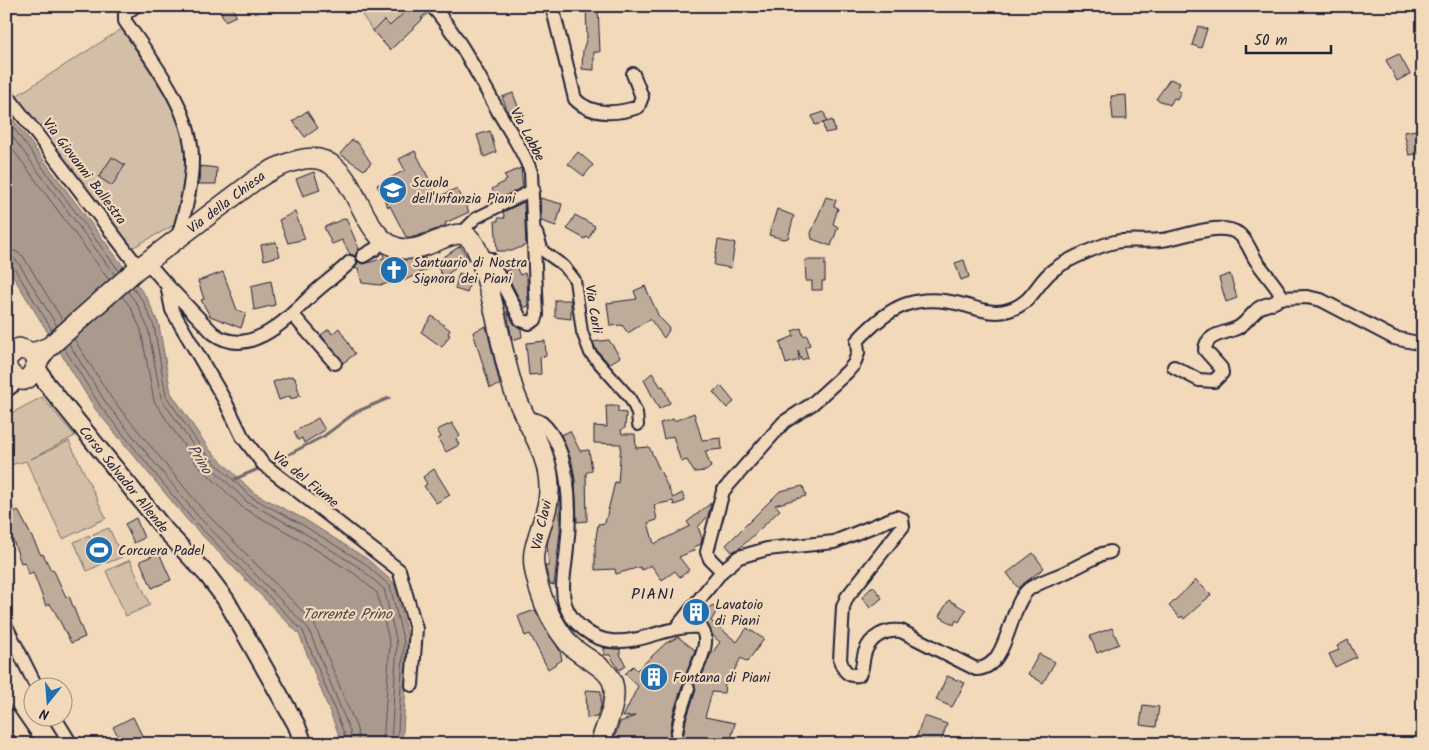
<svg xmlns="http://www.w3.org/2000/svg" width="1429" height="750" viewBox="0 0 1429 750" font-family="Kalam,sans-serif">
  <rect width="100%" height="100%" fill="#f1d9b9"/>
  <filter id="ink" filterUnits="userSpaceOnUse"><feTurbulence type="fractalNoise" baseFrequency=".02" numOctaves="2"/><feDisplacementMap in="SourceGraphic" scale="10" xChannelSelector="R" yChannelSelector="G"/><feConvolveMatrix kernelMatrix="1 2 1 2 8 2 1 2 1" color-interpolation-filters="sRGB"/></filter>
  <g filter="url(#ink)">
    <path fill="#d3bea7" stroke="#7a7071" d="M356 6H428L432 10 390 50 373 31Z
      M125 27C153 67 191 113 189 164 189 183 180 205 176 224L132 248 16 96Z
      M42 397 75 436 31 459 69 441 106 518 63 539 26 461 6 466V416Z
      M109 528 122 557 107 563 93 534Z
      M89 535 102 564 87 571 74 542Z
      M130 560 150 605 126 616 106 571Z"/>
    <path fill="#aa9a8e" stroke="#746a6d" d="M6 110 147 298 159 325 171 393 209 449 254 493 304 519 367 559 394 583 409 642 402 744H340L339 735 299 634 189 522 96 410 6 265Z"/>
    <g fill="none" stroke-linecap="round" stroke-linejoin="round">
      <path stroke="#58525c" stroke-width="1" d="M6 118 119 271
        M6 128 115 275
        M6 140 109 280
        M6 249 15 251 23 256 63 321
        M6 257 13 258 18 262 57 326
        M6 263 13 266 52 330
        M132 287 143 301 154 326 166 396 205 453 251 497 301 524 364 563 390 586 404 643 397 744
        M128 292 137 304 148 328 161 398 201 457 247 502 298 529 360 568 384 589 397 643 391 744
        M122 296 131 308 141 330 154 401 195 462 243 508 294 536 355 574 377 593 390 644 383 744
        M74 339 112 399 203 510 314 623 357 729 359 744
        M69 344 106 403 197 515 308 628 350 731 351 744
        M64 348 101 407 192 519 303 631 344 733 345 744"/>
      <path stroke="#746a6d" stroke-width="3" d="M272 463 324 436 356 412 389 398
        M235 479 258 469"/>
    </g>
    <path fill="#beab9a" stroke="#22223b" d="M218 6H232L236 16 225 21Z
      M411 6H424L427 13 421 18 423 19 390 50 373 31 384 20 390 26Z
      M586 6H598L600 52H594V70L582 69 583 50 587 37Z
      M1198 26 1207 29 1201 48 1192 45Z
      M1399 54 1410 74 1397 81 1386 60Z
      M1170 79 1180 83 1177 89 1181 91 1177 99 1174 98 1170 105 1156 99Z
      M513 93 520 112 510 116 502 97Z
      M1126 95 1127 119H1113L1111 96Z
      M307 111 318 128 305 137 293 121Z
      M824 112 827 122 832 120 835 131 825 133 823 123 826 122 815 125 812 116Z
      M1423 129V153L1409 155 1404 132Z
      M490 131 496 152 484 157 477 135Z
      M352 140 358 143 371 163 364 170 340 154Z
      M415 151 438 197 455 189 459 192 469 212 445 223 446 225 440 228 414 237H406L390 206 388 207 377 185 405 170 399 159Z
      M578 152 593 165 584 176 568 164Z
      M112 157 125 165 112 186 99 177Z
      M200 166 217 168 216 184H199Z
      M521 168 523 187 497 200 492 189 507 180 504 175Z
      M314 172 320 190 303 196 296 179Z
      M826 197 836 200 834 206 838 208 833 224 838 227 831 246 812 239 811 233Z
      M540 198 562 204 556 226 541 221Z
      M524 202 526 245 512 251H497L495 221H498V218H505L503 212Z
      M777 209 794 216 788 238 783 239 769 235Z
      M295 212 305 239 288 243 279 220Z
      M575 215 595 226 589 238 586 237 585 239 567 229Z
      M346 218 359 249 355 256 350 254 342 240 332 244 324 227Z
      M718 240 735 243 731 268 714 265Z
      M276 242 280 256 264 260 261 245Z
      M460 246 469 259 446 275H442L435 263Z
      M383 253 403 260 425 258 432 267 405 280 380 285 362 283 358 268 354 269 358 262 364 264 384 258Z
      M805 260H825V281H822V290H812V281H806Z
      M964 260 969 277 961 280 955 263Z
      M516 267 520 275 525 273 527 279 528 306 524 308 505 271Z
      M223 272 237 310 246 313 241 328 210 316 201 300 204 299 198 281Z
      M459 273 471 277 467 293 455 289Z
      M1230 274 1237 298 1226 302 1219 278Z
      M271 281 275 305 254 310 251 286Z
      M645 286 659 317 668 326 669 330 664 338 650 319 628 333 622 325 610 326 607 303 637 299 634 291Z
      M555 300H571V319L555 317Z
      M507 311 514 324 521 329 522 337 512 340Z
      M432 316 450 330 448 334 450 335 442 347 421 332Z
      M486 326 500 385 490 388 473 332Z
      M339 328 355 354 343 363 321 335 329 329 332 334Z
      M801 328 803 336 807 335 810 345 805 347 808 358 801 360 798 350 799 360 786 364 780 342 794 336 792 331Z
      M609 340 620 357 609 364 596 349 593 342Z
      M545 341 546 356 540 357 541 374 529 375 526 343Z
      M652 373 661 387 663 386 670 403 659 409 644 380Z
      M291 376 295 378 300 396 291 399 290 396 279 400 273 382Z
      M721 386 734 402 727 408 713 392Z
      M606 406H618V412L626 413 625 428 621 430 622 434H635L636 448 649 447 673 498 682 493 685 501 674 505 673 501 654 505 657 520 648 523 654 544 690 526 687 522 711 503 708 516 698 527 702 538 701 544 694 547 695 550 679 557 689 570 680 577 675 571 662 580 651 565 642 570 640 567 616 574 615 569 595 570V545L598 524 605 523 615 482 618 483 621 444 594 443V426L607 427Z
      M694 413 702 440 721 438 722 449 705 451 711 467 706 471 694 472 687 460 681 462 673 436 664 439 660 423 674 419V421Z
      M318 418 325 430 304 443 302 438 298 440 294 432Z
      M452 423 460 436 456 439 459 445 446 452 438 439 441 437 437 430Z
      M570 431 580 451 589 450 592 470 586 473 587 521 577 522 575 480 572 462 561 435Z
      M434 469 450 495 436 503 424 486 427 484 423 477Z
      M803 486 806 496 775 505 780 510 740 548 732 552 726 545 780 491Z
      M6 491 15 512 18 510 41 555 43 554 51 570 53 569 66 597 69 596 85 637 71 643 54 610 50 604 46 606 33 572 29 574 24 562 21 563 9 529 6 530Z
      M560 496V532L554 585 550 584 545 566H549L547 544Z
      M136 518 144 538 134 543 125 524Z
      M159 553 171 580 152 588 140 561Z
      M1033 553 1044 568 1018 588 1007 573Z
      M1196 580 1211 595 1184 619 1182 616 1180 618 1169 606Z
      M873 586 882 598 870 608 862 597Z
      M949 600 966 610 959 622 956 620 954 625 939 616Z
      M713 605 716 612 711 621 737 642 747 628 764 639 747 662 741 658 730 678 726 676 724 693 712 692 705 717 735 723 730 744H682L686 720 696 690 691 682 698 681 701 678 710 656 720 642 713 636 706 622 697 615 703 608 705 610Z
      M535 610 560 651 562 660 548 669 530 634 525 636 518 616Z
      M1112 628 1119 644 1097 653 1090 636Z
      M678 637 695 650 686 674 691 681 685 683 682 686 673 714 668 744H621L615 736 620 722 635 716 623 717 638 686 625 674 633 666 637 670 666 643Z
      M1348 640 1356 657 1335 667 1329 654 1339 650 1337 646Z
      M604 648 620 649V654L626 666 619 670 610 655H604Z
      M1039 654 1055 662 1043 683 1028 674Z
      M947 676 965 683 952 707 936 700Z
      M586 690 601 691V706L597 717 587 718Z
      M1143 705 1159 707 1156 727 1140 725Z
      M924 716 947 724 940 744H914Z
      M133 717 146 744H121L117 734 113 727Z"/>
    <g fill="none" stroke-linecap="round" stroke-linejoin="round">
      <defs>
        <path id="pedestrian" d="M461 233 476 218 534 189
          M537 233 543 251 564 266 575 280 582 332 590 353 630 398 637 413 638 425
          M680 716 689 688
          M675 744 679 721"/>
        <path id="minor" d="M135 6 125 14V21C152 60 193 112 192 160 192 187 185 214 177 239
          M432 6C460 38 478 75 498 111 510 132 523 150 531 172L537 315 535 320 529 323 521 320 490 259 480 256
          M552 6 575 99C591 116 618 114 638 107L642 97 633 74
          M6 94 139 268
          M363 256 375 249 383 239
          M147 262 167 285 172 310 225 401 242 436 263 464 399 570 416 629 412 685
          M167 285 213 333C250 361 290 316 315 292 326 282 339 273 350 262
          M1279 298 1307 297 1321 300 1394 338 1423 344
          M292 314 335 363
          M6 391 22 379
          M525 417C530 418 538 420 542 423 571 448 571 513 567 547 566 565 560 587 565 604 571 623 592 639 611 641 643 644 669 624 700 627 712 639 700 660 694 674
          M722 571 710 559 707 552 723 491 784 422 812 404 847 372 854 364 858 353 857 341C890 305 917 292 964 305 979 309 993 315 1009 310 1035 302 1036 281 1056 268 1069 259 1100 245 1115 242 1130 239 1146 242 1161 240 1182 238 1220 220 1239 234 1248 241 1251 254 1257 262 1265 273 1273 282 1280 293 1279 306 1267 302 1259 308 1252 313 1247 322 1239 327 1228 334 1206 332 1205 350L1221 368 1222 373 1214 381 1199 380 1174 367
          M6 626 37 688
          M677 627 722 571 739 557 767 549 834 542 896 517 902 519 903 526 847 597 843 607 840 660C843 670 848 677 859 675 864 667 862 660 865 652 871 636 886 629 901 631L976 669C1009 669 1008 606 1029 589 1039 582 1053 578 1064 573 1077 567 1090 560 1102 554L1110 552
          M6 712 26 741
          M55 718 71 744"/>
        <path id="tertiary" d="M37 367 46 383 165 530 208 576 226 600 296 724 304 744"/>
        <path id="secondary" d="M33 353 49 347 136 270 254 181C268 171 282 164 299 160 345 148 353 202 375 231 411 278 452 216 471 240 480 251 482 265 486 278 497 315 502 354 514 391 525 423 549 452 549 487 550 509 538 530 534 552 532 564 536 577 539 588 545 608 555 627 568 643 580 657 608 666 613 684 618 703 605 726 600 744
          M37 362 33 353 19 348 8 357C6 363 6 370 12 375 29 390 34 368 39 360 42 355 45 351 49 347"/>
      </defs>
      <use href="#pedestrian" stroke="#22223b" stroke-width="14"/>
      <use href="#minor" stroke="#22223b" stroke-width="16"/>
      <use href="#tertiary" stroke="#22223b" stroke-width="20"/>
      <use href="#secondary" stroke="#22223b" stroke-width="22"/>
      <use href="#pedestrian" stroke="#f1d9b9" stroke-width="10"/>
      <use href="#minor" stroke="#f1d9b9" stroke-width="12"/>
      <use href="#tertiary" stroke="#f1d9b9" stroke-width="16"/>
      <use href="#secondary" stroke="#f1d9b9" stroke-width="19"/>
    </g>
  </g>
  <defs>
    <symbol id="school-disc" viewBox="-11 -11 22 22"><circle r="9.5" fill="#1f6fb2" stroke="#f1d9b9"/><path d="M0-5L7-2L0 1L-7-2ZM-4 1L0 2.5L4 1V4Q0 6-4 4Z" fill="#fff"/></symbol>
    <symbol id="church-disc" viewBox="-11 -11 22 22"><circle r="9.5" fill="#1f6fb2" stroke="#f1d9b9"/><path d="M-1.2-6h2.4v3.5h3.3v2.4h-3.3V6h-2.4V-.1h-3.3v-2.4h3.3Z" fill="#fff"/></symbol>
    <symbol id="stadium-disc" viewBox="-11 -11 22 22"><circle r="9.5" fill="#1f6fb2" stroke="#f1d9b9"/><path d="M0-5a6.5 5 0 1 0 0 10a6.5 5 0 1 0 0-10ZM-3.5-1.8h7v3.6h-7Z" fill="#fff"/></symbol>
    <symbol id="building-disc" viewBox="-11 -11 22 22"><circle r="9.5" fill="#1f6fb2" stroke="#f1d9b9"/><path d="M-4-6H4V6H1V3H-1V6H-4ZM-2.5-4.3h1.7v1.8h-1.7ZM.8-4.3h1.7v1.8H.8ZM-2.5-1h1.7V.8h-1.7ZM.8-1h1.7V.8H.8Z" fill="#fff"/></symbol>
  </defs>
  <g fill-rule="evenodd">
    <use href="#school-disc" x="377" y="174" width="32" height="32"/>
    <use href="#church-disc" x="378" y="254" width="32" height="32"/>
    <use href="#stadium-disc" x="83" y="534" width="32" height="32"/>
    <use href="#building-disc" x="680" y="596" width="32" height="32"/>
    <use href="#building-disc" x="638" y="661" width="32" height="32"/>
  </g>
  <g text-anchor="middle" stroke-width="4.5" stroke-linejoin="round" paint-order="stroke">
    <g font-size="14" fill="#22223b" stroke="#f1d9b9">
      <text transform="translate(528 134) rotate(62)" y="5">Via Labbe</text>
      <text transform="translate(85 171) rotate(53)" y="5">Via Giovanni Ballestra</text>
      <text transform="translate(226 202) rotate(-37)" y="5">Via della Chiesa</text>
      <text transform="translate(594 309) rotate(81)" y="5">Via Carli</text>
      <text transform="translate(124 479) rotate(51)" y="5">Corso Salvador Allende</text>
      <text transform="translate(306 479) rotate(39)" y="5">Via del Fiume</text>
      <text transform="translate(541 525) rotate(-77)" y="5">Via Clavi</text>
    </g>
    <g font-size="14" fill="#22223b" stroke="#f1d9b9" text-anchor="start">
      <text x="412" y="187">Scuola<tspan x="412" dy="16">dell'Infanzia Piani</tspan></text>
      <text x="413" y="267">Santuario di Nostra<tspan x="413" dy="16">Signora dei Piani</tspan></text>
      <text x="118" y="555">Corcuera Padel</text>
      <text x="715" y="609">Lavatoio<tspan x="715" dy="16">di Piani</tspan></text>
      <text x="673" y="682">Fontana di Piani</text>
    </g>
    <g font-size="15" font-style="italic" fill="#4b4654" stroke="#f1d9b9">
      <text transform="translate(200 459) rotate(58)" y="5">Prino</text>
      <text x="347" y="619">Torrente Prino</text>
    </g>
    <g font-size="16" letter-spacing="1" fill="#22223b" stroke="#f1d9b9">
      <text x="653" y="599">PIANI</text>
    </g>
  </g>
  <rect width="1429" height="750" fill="none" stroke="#f1d9b9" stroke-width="25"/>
  <rect x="12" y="12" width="1404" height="725" fill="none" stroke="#22223b" stroke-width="2" filter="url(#ink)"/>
  <g transform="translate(48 702) rotate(197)"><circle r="24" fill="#f1d9b9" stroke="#9e9087"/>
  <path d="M0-4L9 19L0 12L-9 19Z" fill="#1f6fb2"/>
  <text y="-8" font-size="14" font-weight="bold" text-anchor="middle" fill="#22223b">N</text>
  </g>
  <path d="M1246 45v8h85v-8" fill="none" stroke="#22223b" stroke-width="2.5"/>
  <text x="1254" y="45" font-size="15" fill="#22223b" stroke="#f1d9b9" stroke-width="4" paint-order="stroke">50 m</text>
</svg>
